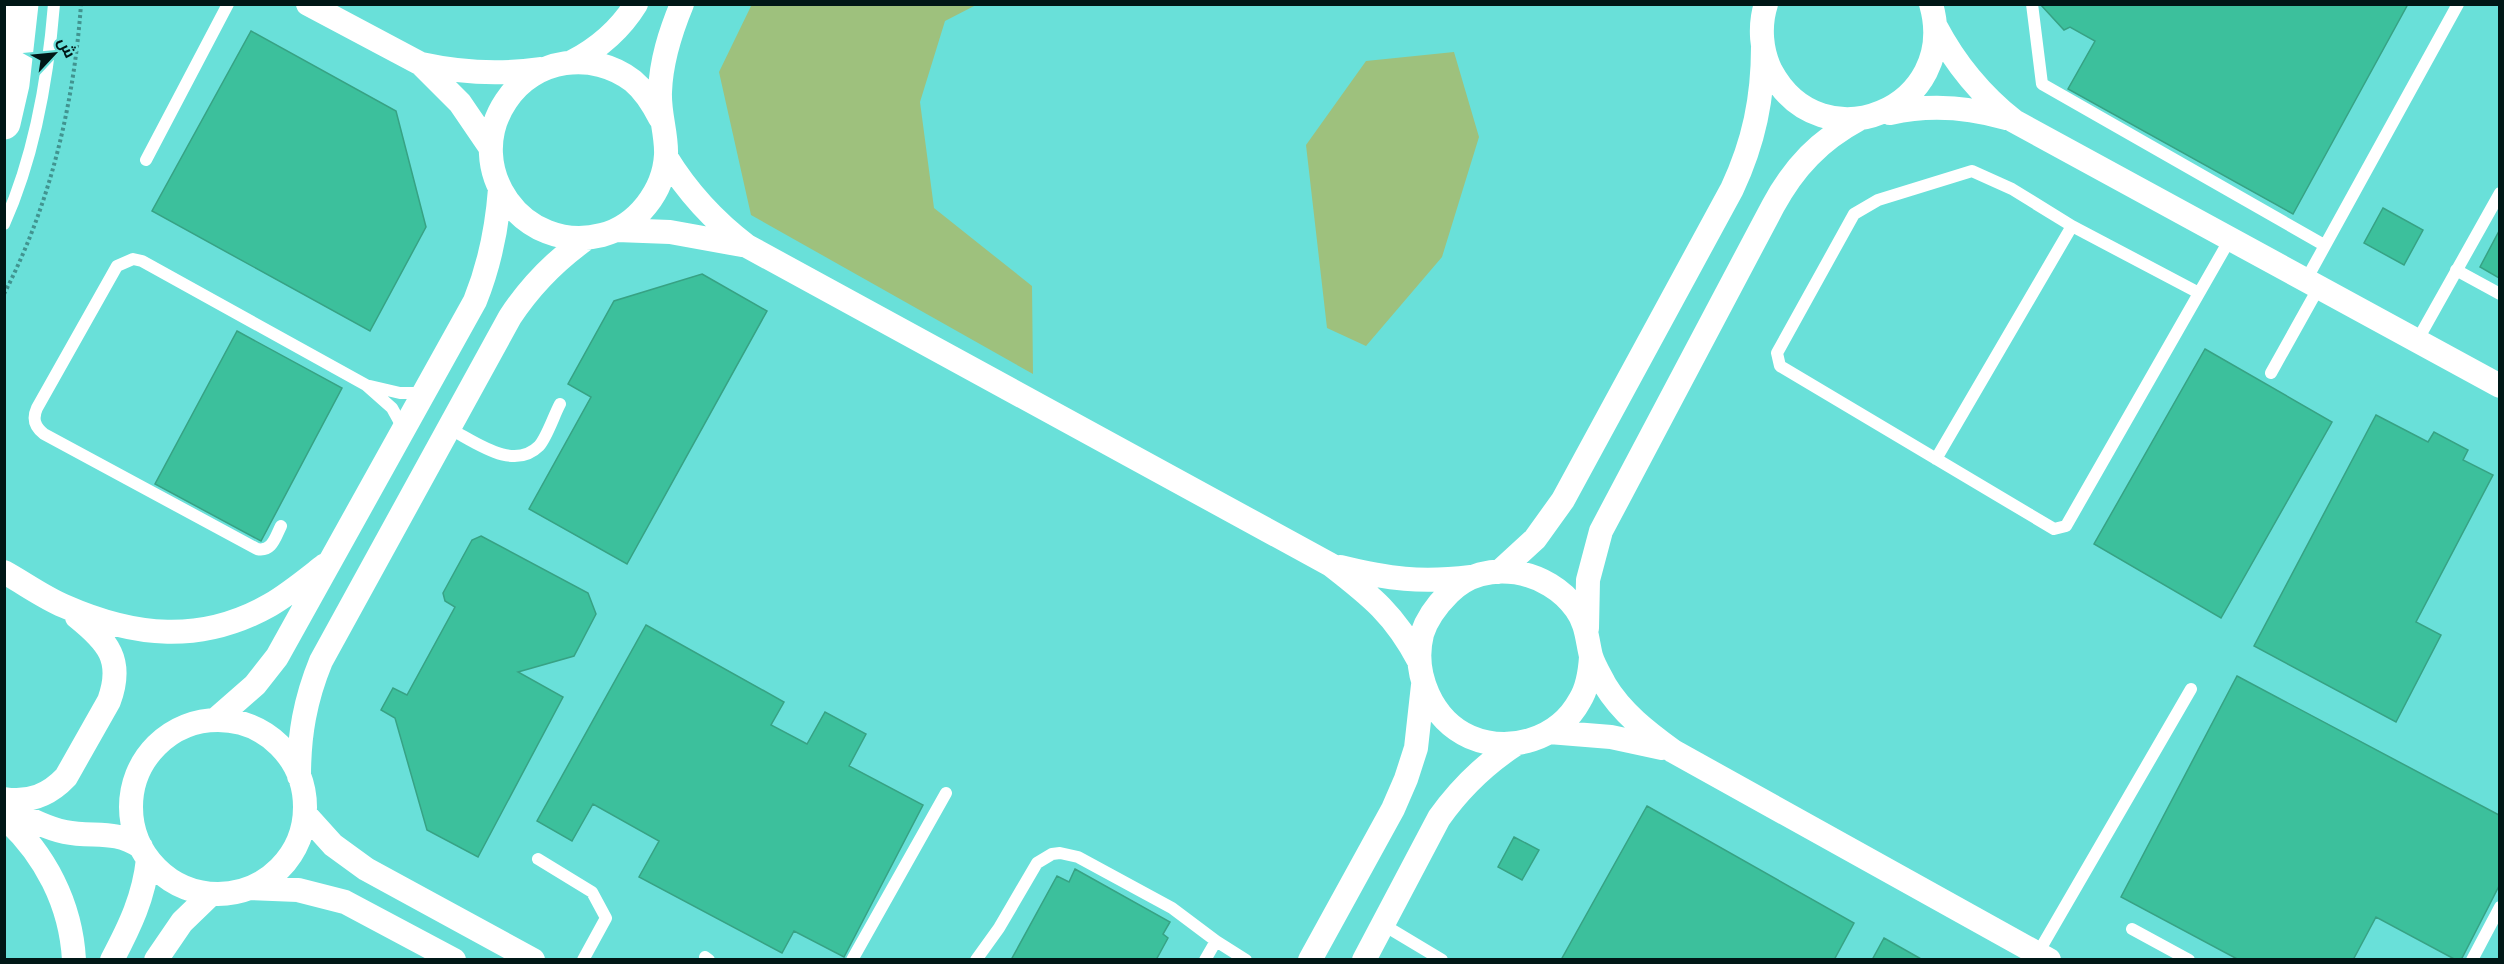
<svg xmlns="http://www.w3.org/2000/svg" width="2504" height="964" viewBox="0 0 2504 964" font-family="Karla,Cairo,sans-serif">
  <rect width="100%" height="100%" fill="#69e0d9"/>
  <path fill="#9ec17d" d="M752 4 976 5 945 21 920 102 934 208 1032 286 1033 374 751 215 719 72Z
    M1454 52 1479 137 1442 257 1366 346 1327 328 1306 145 1366 61Z"/>
  <path fill="#3cc09c" stroke="#37a284" stroke-width="1.5" d="M2040 4H2408L2293 214 2068 89 2095 41 2070 27 2064 30Z
    M251 31 396 111 426 227 370 331 152 211Z
    M2383 208 2423 230 2404 265 2364 243Z
    M2499 231V278L2480 267Z
    M702 274 767 311 627 564 529 509 591 397 568 384 614 301Z
    M237 331 342 388 261 541 155 484Z
    M2205 349 2332 422 2221 618 2094 544Z
    M2376 415 2428 442 2434 432 2468 450 2463 460 2493 475 2416 622 2441 635 2396 722 2254 646Z
    M481 536 588 593 596 614 574 656 518 672 563 697 478 857 427 830 395 718 381 710 393 688 407 695 455 607 445 601 443 593 472 540Z
    M646 625 784 702 771 725 807 744 825 712 866 734 849 766 923 805 844 957 794 931 782 953 639 877 659 841 593 804 572 841 537 821Z
    M2237 676 2499 815V886L2461 960H2456L2376 917 2353 960H2239L2121 897Z
    M1647 806 1854 923 1834 960H1561Z
    M1514 837 1539 850 1522 880 1498 867Z
    M1075 869 1170 922 1163 934 1168 938 1156 960H1011L1057 876 1069 882Z
    M1884 938 1923 960H1872Z"/>
  <g fill="none" stroke-linecap="round" stroke-linejoin="round">
    <path stroke="#419490" stroke-width="4" stroke-dasharray="3 3" stroke-linecap="butt" d="M4 294C50 205 74 104 81 4"/>
    <path stroke="#fff" stroke-width="12" d="M2032 4 2042 84 2324 245
      M146 160 228 4
      M4 224C35 155 48 79 54 4
      M2072 226 2012 189 1972 171 1878 200 1854 214 1777 353 1780 366 2054 529 2066 526 2230 239
      M2456 270 2500 294
      M2306 280 2458 4
      M2417 341 2500 193
      M2271 373 2319 287
      M370 386 400 393H424
      M450 429C474 441 513 472 539 446 547 437 554 415 560 404
      M1936 459 2072 226 2199 293
      M281 526C275 538 272 552 257 549L44 434C35 427 32 419 37 408L117 266 133 259 142 261 366 385 392 408 403 428
      M538 859 592 892 606 918 583 960
      M1382 924 1442 960
      M2132 929 2189 960
      M2038 953 2191 689
      M705 957 709 960
      M852 960 946 793
      M976 960 999 928 1037 863 1052 854 1060 853 1078 857 1172 908 1216 941 1246 960
      M1205 960 1216 941
      M2472 960 2500 907"/>
    <path stroke="#fff" stroke-width="24" d="M308 4 421 64 460 103 490 147
      M1766 4C1759 26 1761 51 1771 71 1822 166 1961 108 1931 4
      M1936 27C1956 65 1980 94 2014 121L2500 386
      M572 62C599 48 620 30 636 4
      M421 64C462 73 499 75 540 69
      M1890 113C1929 104 1968 107 2006 118
      M660 118C653 104 645 91 633 81 593 50 534 58 506 101 461 168 523 255 602 235 637 226 664 191 666 155 667 134 659 114 660 92 661 61 670 33 682 4
      M666 157C688 193 714 221 747 246L1331 565C1371 596 1395 615 1419 661
      M617 230 670 232 742 245
      M1340 567C1389 579 1420 583 1471 577
      M4 572C24 583 43 597 64 606 134 637 201 644 270 605 289 594 307 579 325 565
      M1499 572 1535 539 1563 500 1732 189C1754 142 1763 98 1763 47
      M1587 628 1588 580 1601 531 1773 206C1794 167 1820 140 1859 119
      M1591 657C1590 672 1588 687 1580 700 1559 739 1510 754 1470 737 1432 720 1412 674 1422 634 1427 618 1437 605 1449 593 1485 556 1549 570 1576 609 1587 624 1587 640 1591 656 1594 666 1601 677 1605 685 1622 713 1647 732 1673 751L2049 960
      M215 720 255 685 277 657 475 301C490 264 497 229 500 189
      M131 807a87 87 0 1 1 174 0a87 87 0 1 1-174 0Z
      M1549 732 1611 737 1662 748
      M299 776C299 735 305 700 321 661L510 317C531 285 556 260 587 238
      M4 799C30 803 49 795 66 777L109 701C124 660 108 642 77 617
      M4 806C24 816 43 827 65 832 94 838 114 829 141 847
      M305 814 333 845 366 869 533 960
      M4 817C45 854 71 904 74 960
      M250 888 298 890 345 902 454 960
      M112 960C130 926 144 897 148 859
      M156 960 182 922 211 894
      M1310 960 1393 809 1406 779 1416 748 1423 685
      M1364 960 1439 818C1461 787 1485 764 1516 744"/>
    <path stroke="#fff" stroke-width="33" d="M4 123 13 84 22 4"/>
  </g>
  <rect width="2504" height="964" fill="none" stroke="#001716" stroke-width="12"/>
  <g transform="translate(54 54) rotate(64)" stroke="#69e0d9" stroke-width="4.5" paint-order="stroke">
  <path d="M0-4.5L10 22L0 15L-10 22Z" fill="#001716"/>
  <text y="-9" font-size="16" font-weight="bold" text-anchor="middle" fill="#001716">ش</text>
  </g>
</svg>
